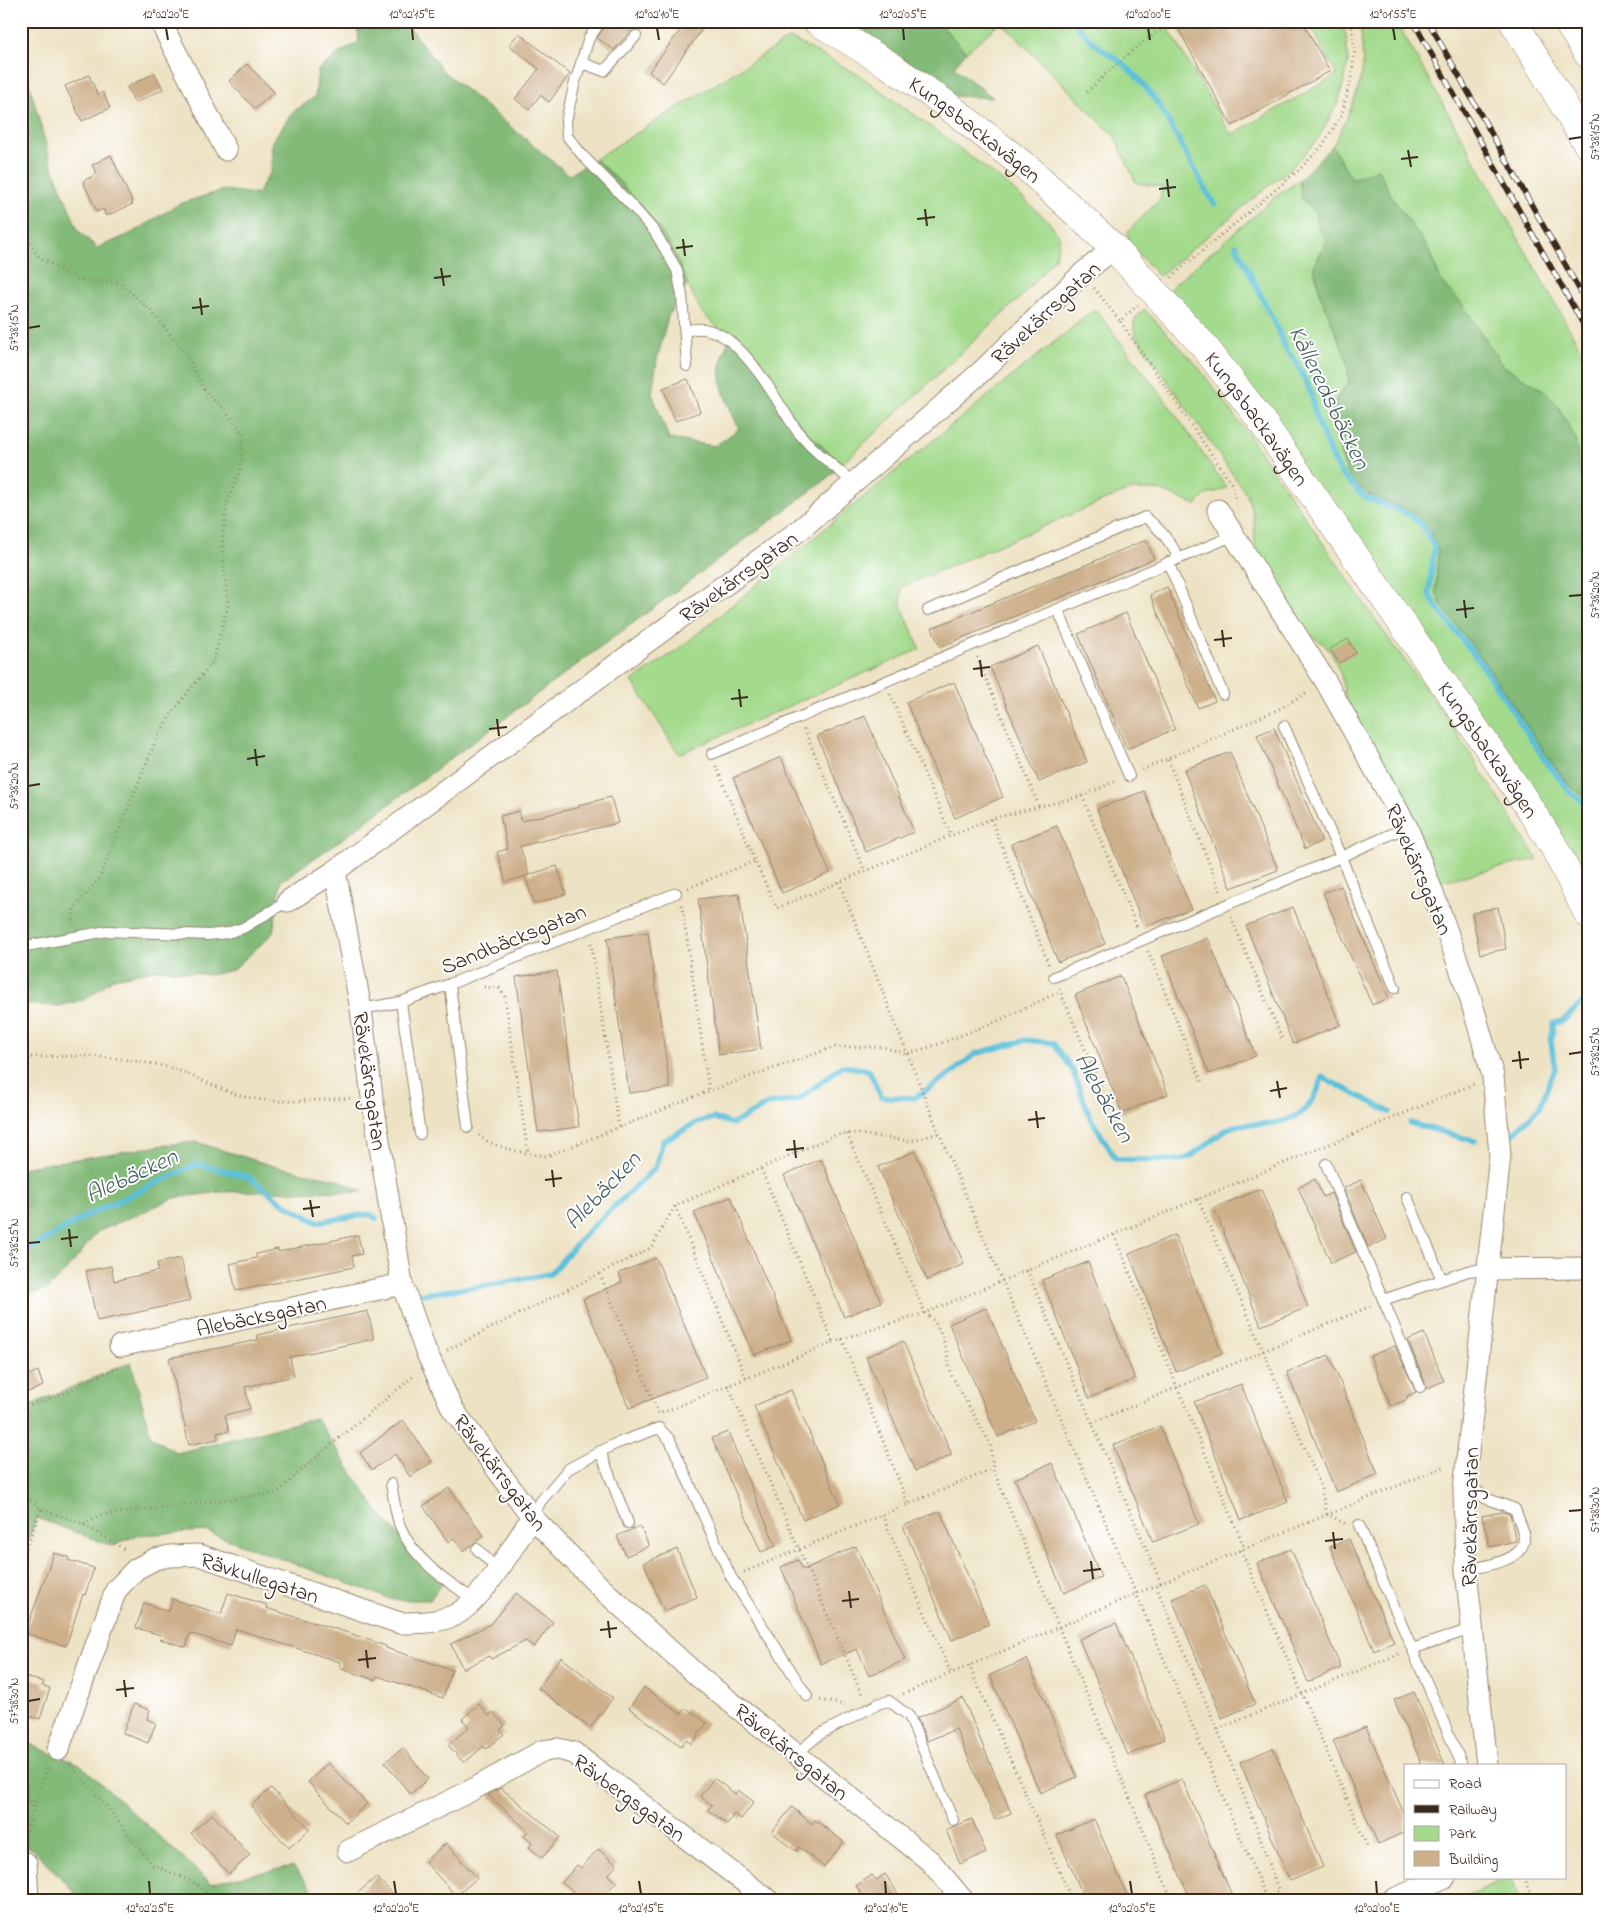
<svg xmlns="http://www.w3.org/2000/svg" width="1609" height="1921" viewBox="0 0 1609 1921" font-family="'Indie Flower',sans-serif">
  <rect width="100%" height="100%" fill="#fff"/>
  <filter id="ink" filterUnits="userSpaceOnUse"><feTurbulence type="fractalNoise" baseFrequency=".02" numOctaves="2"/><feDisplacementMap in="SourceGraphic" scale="10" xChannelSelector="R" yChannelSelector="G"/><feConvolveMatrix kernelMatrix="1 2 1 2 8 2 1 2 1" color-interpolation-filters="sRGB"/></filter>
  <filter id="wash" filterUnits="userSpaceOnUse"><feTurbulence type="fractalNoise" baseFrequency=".0096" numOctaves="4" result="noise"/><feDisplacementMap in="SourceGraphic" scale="20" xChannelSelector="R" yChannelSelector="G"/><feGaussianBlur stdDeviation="1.12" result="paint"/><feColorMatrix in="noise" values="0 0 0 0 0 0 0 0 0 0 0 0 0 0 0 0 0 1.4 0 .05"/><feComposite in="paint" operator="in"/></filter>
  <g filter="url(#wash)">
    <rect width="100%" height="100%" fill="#ede2c3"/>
    <path fill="#a3da8c" stroke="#6f8255" d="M937 21H1164L1231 135 1337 75 1308 21H1341L1346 35 1348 64 1339 101 1318 139 1293 166 1159 276 1130 244 1127 233 1160 199 1162 187 1136 183 1115 137 1001 22 966 52Z
      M1359 21H1396L1588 362V475L1578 468 1576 440 1543 390 1502 365 1463 305 1441 281 1427 247 1391 196 1378 169 1352 179 1332 146C1344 128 1361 87 1363 66 1363 54 1361 40 1361 27Z
      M790 38 859 75 938 132 1008 185 1048 221 1060 237 1055 258 1023 295 842 464 807 433 730 338 703 314 687 284 675 255 620 182 595 159Z
      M1299 180 1302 199 1316 212 1319 229 1327 240 1314 266 1320 294 1347 360 1349 383 1339 394 1332 411 1344 465 1368 494 1416 514 1428 527 1438 550 1436 591 1442 606 1482 659 1552 763 1569 785 1588 799V888L1169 289 1278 195Z
      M1095 309 1160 393 1227 488 1206 495 1196 505 1160 490H1129L901 587V605L920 649 679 754 632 681 680 648 855 504Z
      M1144 309 1196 364 1246 431 1386 635 1450 722 1537 859 1438 882 1345 697 1341 675 1333 656 1324 644 1304 631 1258 556 1255 545 1254 518 1247 495 1136 336C1131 322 1134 319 1144 309Z
      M1511 1877 1520 1900H1456Z"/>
    <path fill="#82ba78" stroke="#5e724b" d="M341 21H404L443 71 569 175 595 159C626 188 656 218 675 255 680 265 683 275 687 285L668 316 657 360 652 393 669 439 715 446 739 429C724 393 711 377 730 338L752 355 777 396 807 433 842 464 824 481 341 840 281 881 273 933 233 970 210 975 159 969 114 978 86 999 59 1006 21 1004V53L51 163 78 230 97 248 130 234 179 204 224 190 257 194 271 171 272 141 293 112 315 97 318 70 338 54 359 42 358 30Z
      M937 21 966 52 954 67 993 98 954 96 852 22Z
      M1332 146 1352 179 1378 169 1391 196 1427 247 1441 281 1463 305 1502 365 1543 390 1557 404 1576 440 1578 468 1588 476V799L1569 785 1552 763 1482 659 1442 606 1436 591 1438 550 1428 527 1416 514 1368 494 1350 480 1340 451 1332 411 1339 394 1349 383 1347 360 1320 294 1314 266 1327 240 1319 229 1316 212 1302 199 1299 180Z
      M196 1142 270 1165 340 1180 363 1192 267 1191 220 1192 174 1198 97 1232 76 1259 48 1289 31 1294 21 1284V1168L164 1145Z
      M131 1362 151 1437 177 1453 316 1418 376 1509 441 1584 430 1600H393L205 1531 137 1535 113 1546 37 1518 21 1556V1409Z
      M21 1740 52 1754 80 1764 210 1883 293 1866 321 1900H82L34 1850 21 1843Z"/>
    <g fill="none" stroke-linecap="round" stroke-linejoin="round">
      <path stroke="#5cc0da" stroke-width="5.5" d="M1075 21C1087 41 1101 48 1119 61 1135 72 1147 89 1159 105L1214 204
        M1236 245 1278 330 1286 350 1295 360 1304 378 1311 393 1316 418 1330 453 1342 475 1365 497 1410 515 1423 526 1434 547 1429 594 1438 609 1480 662 1546 761 1570 792 1588 805
        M1410 1123 1475 1141
        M1512 1135 1539 1108 1555 1069 1551 1041 1554 1023 1563 1021 1588 997
        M21 1254 88 1215 197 1164 249 1177 283 1203 317 1222 369 1214 376 1218
        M421 1294 484 1286 550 1274 589 1230 655 1168 663 1141 698 1122 714 1118 733 1124 768 1104 798 1100 842 1066 869 1070 881 1097 915 1098 953 1072 975 1054 1026 1040 1053 1043 1072 1069 1090 1117 1116 1159C1128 1159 1177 1162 1185 1159 1201 1153 1217 1132 1232 1127 1243 1123 1252 1124 1262 1124 1296 1123 1314 1109 1322 1077L1390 1112"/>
    </g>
    <g id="blocks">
      <path fill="#cdaf8a" d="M608 21H639L614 50 597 38Z
        M687 21H708L663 83 649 72Z
        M1174 21H1302L1330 71 1232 126Z
        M519 33 570 74 549 102 540 95 529 110 515 99 539 69 509 45Z
        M247 64 274 92 255 109 229 81Z
        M155 73 163 89 135 103 127 87Z
        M89 75 98 95 103 92 110 108 82 121 65 86Z
        M111 155 133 204 106 216 103 209 97 212 83 181 97 174 92 165Z
        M688 379 700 412 675 421 663 388Z
        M1146 540 1154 559 940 647 932 628Z
        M1167 587 1215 701 1198 708 1150 595Z
        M1126 613 1175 729 1127 749 1078 634Z
        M1348 639 1356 653 1339 663 1330 649Z
        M1038 646 1087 762 1039 782 990 667Z
        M954 682 1003 797 955 818 906 702Z
        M865 716 914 832 866 852 817 736Z
        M1274 728 1322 841 1305 849 1257 735Z
        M1230 752 1278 870 1231 888 1184 770Z
        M781 757 830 873 782 893 733 778Z
        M1144 791 1191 909 1144 927 1097 809Z
        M611 797 618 823 520 846 529 875 506 882 497 852 508 849 500 816 519 811 521 821 580 807 579 805Z
        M1057 826 1105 944 1058 962 1011 844Z
        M557 866 566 894 534 904 525 876Z
        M1341 886 1389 998 1372 1005 1323 893Z
        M739 894 761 1049 719 1055 698 899Z
        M1293 907 1340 1025 1293 1044 1246 926Z
        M1498 907 1506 949 1480 954 1472 913Z
        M648 932 670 1088 629 1093 607 938Z
        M1208 938 1256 1056 1209 1074 1162 956Z
        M557 971 579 1127 538 1132 516 977Z
        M1121 976 1168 1094 1122 1113 1075 995Z
        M915 1151 964 1264 927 1280 878 1167Z
        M821 1159 881 1302 844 1317 784 1175Z
        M1315 1179 1323 1197 1331 1193 1356 1252 1331 1263 1298 1187Z
        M1361 1180 1387 1239 1368 1247 1344 1188Z
        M1261 1189 1308 1307 1261 1326 1214 1208Z
        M731 1197 791 1340 754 1355 694 1212Z
        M358 1235 362 1254 352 1256 354 1267 236 1291 230 1264 256 1258V1254L278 1249V1252Z
        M1175 1235 1222 1353 1176 1372 1129 1254Z
        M181 1258 190 1301 97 1321 86 1271 111 1266 114 1281 158 1271 157 1263Z
        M656 1258 706 1377 629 1408 583 1299 622 1282 619 1273Z
        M1088 1262 1135 1379 1089 1398 1042 1280Z
        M986 1308 1035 1421 998 1437 949 1324Z
        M368 1311 374 1339 290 1357 294 1376 245 1387 250 1409 225 1415 229 1431 217 1433 218 1439 189 1445 169 1358 258 1340 257 1335Z
        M1424 1333 1444 1381 1427 1388 1408 1340Z
        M903 1341 952 1455 915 1471 866 1357Z
        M1395 1346 1416 1392 1407 1396 1408 1399 1391 1406 1370 1356Z
        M1329 1355 1378 1474 1336 1492 1287 1372Z
        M38 1371 43 1386 21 1395V1378Z
        M1241 1384 1288 1502 1241 1520 1194 1402Z
        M791 1390 840 1504 803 1520 754 1406Z
        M403 1420 432 1462 410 1477 395 1454 372 1470 360 1453Z
        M1160 1426 1199 1524 1153 1542 1113 1445Z
        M728 1432 776 1546 761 1552 712 1438Z
        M1052 1463 1101 1577 1064 1593 1015 1479Z
        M449 1488 484 1536 463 1551 454 1538 448 1542 423 1506Z
        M940 1511 989 1624 952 1640 903 1526Z
        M1502 1512 1510 1514 1516 1541 1490 1547 1482 1516Z
        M640 1526 649 1546 626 1556 617 1536Z
        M1349 1539 1394 1642 1374 1651 1330 1547Z
        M856 1546 905 1660 869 1676 857 1649 821 1664 781 1567 798 1560 803 1570Z
        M677 1549 697 1597 664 1611 644 1563Z
        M1291 1549 1341 1668 1308 1682 1257 1563Z
        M54 1553 69 1557 68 1560 94 1568 85 1595 83 1594 66 1646 25 1633Z
        M1205 1585 1255 1704 1222 1718 1172 1599Z
        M228 1593 267 1605 266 1608 349 1633 386 1646V1648L452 1670 443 1698 377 1676 375 1680 339 1668 340 1662 236 1629 231 1646 190 1633 186 1647 160 1639 161 1635 136 1628 144 1603 169 1611 172 1599 221 1614Z
        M516 1593 553 1622 534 1647 526 1641 491 1659 489 1656 463 1669 451 1644 492 1623Z
        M1116 1623 1165 1739 1128 1755 1079 1639Z
        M561 1657 613 1698 590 1728 538 1688Z
        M1027 1659 1077 1777 1040 1793 990 1675Z
        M21 1676 44 1682 42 1686 50 1688 40 1719 21 1713Z
        M644 1687 681 1714 686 1708 707 1723 692 1744 686 1740 681 1746 629 1708Z
        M1414 1692 1445 1765H1422L1394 1700Z
        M963 1698 1011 1813 995 1820 956 1729 927 1741 917 1718Z
        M134 1704 150 1710 147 1719 156 1723 148 1743 123 1733Z
        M479 1704 489 1716 493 1712 505 1726 500 1730 504 1734 486 1749 484 1746 464 1763 448 1745 469 1727 462 1719Z
        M1366 1727 1405 1816V1832L1378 1844 1333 1741Z
        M403 1748 428 1779 410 1794 385 1762Z
        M1273 1748 1323 1867 1290 1881 1240 1762Z
        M328 1763 367 1804 346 1823 308 1782Z
        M714 1778 735 1794 738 1790 754 1802 741 1819 734 1814 727 1824 708 1810 712 1805 700 1796Z
        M1182 1779 1231 1893 1216 1900H1191L1145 1795Z
        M271 1788 310 1829 289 1848 251 1806Z
        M501 1788 560 1837 542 1858 529 1847 532 1843 524 1836 528 1831 488 1795Z
        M792 1807 812 1824 815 1820 844 1842 824 1867 799 1847 796 1851 772 1832Z
        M212 1814 250 1855 229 1874 191 1833Z
        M972 1819 986 1853 960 1864 946 1830Z
        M1094 1819 1129 1900H1085L1057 1835Z
        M446 1843 477 1878 456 1896 425 1862Z
        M598 1849 617 1865 608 1875 616 1882 608 1891 617 1900H566L573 1891 562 1882 577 1865 581 1868Z
        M885 1874 902 1900H865L856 1886 872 1875 876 1880Z
        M376 1877 399 1900H350Z"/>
    </g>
  </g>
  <g filter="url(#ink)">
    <use href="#blocks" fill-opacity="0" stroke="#948670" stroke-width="1"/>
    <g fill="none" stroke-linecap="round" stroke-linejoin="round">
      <defs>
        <path id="lane" d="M601 21 589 38 575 82 566 121 567 136 583 156 634 208 655 232 677 270 682 295 687 366
          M582 63 604 71 636 36
          M686 331C735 314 774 400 798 432 813 451 835 467 854 483
          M1168 562 1223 694
          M928 610 1145 517C1160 528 1170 541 1179 558
          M1058 610 1129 776
          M1284 726 1341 857 1395 988
          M712 754 1235 535
          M21 947 107 931 209 935 227 933 243 928 288 901
          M1054 977 1341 857 1407 827
          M450 984 468 1127
          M401 1002 420 1134
          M361 1009 401 1002 450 984 676 893
          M1326 1164 1420 1387
          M1407 1197 1442 1280
          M1383 1300 1468 1271 1488 1269
          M600 1451 628 1523
          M391 1484C394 1497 395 1513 400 1526 413 1559 445 1580 473 1599
          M1464 1489H1475L1485 1498 1515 1509C1518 1518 1524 1530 1524 1539 1523 1562 1483 1566 1466 1570
          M532 1517 541 1501 568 1469 615 1444 659 1428 670 1440 731 1577 807 1696
          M1359 1525 1462 1765
          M477 1549 498 1570
          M1412 1649 1471 1629
          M795 1755 820 1734 880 1703 889 1701 909 1716 953 1820"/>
        <path id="street" d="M160 21 226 150
          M1218 510 1326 682 1407 827 1439 909 1470 997 1493 1076 1500 1155 1464 1489 1466 1570 1487 1765
          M335 871 361 1009 372 1097 402 1284 425 1349 452 1408 532 1517 600 1587 699 1677 930 1861 963 1900
          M288 901 335 871 801 529 982 371 1083 273 1114 248
          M1488 1269 1588 1268
          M120 1346 402 1284
          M58 1750 116 1590 136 1569 155 1559 170 1556 199 1555 400 1623C417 1623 433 1623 450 1617 479 1608 515 1543 532 1517
          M348 1851 468 1792 542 1751 558 1749 574 1753 768 1900
          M26 1863 28 1900
          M1392 1900 1445 1877"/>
        <g id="secondary">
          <path id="s1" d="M817 21 889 65 943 102 1032 172 1114 248 1204 346 1258 416 1519 792 1553 845 1588 914"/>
        </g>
        <path id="highway" d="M1513 21 1588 145
          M1567 21 1588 54"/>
      </defs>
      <use href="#lane" stroke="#948670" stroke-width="12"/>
      <use href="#street" stroke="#948670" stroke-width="23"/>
      <use href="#secondary" stroke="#948670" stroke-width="29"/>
      <use href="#highway" stroke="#948670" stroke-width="29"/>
      <path stroke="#948670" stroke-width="3" stroke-dasharray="1 4" stroke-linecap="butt" d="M1087 92C1113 67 1142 40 1174 22
        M21 231 39 257 77 279 122 284 151 311 184 351 205 391 223 408 243 434 241 468 227 503 222 544 228 606 213 662 187 693 170 716 155 742 99 879 74 908 73 923
        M1171 277 1299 170 1322 146 1341 116 1350 83 1355 50 1351 21
        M1094 288 1120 321
        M1138 305 1120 321 1232 484 1236 500
        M977 657 1039 806
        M890 694 951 835
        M804 729 865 871
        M1168 760 1221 893
        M716 766 755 861 777 908 991 819 1082 796 1116 781
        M1142 770 1279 709 1308 692
        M1082 796 1137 927
        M991 819 1049 965
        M839 882 939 1133 1267 1900
        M688 888 755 861
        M682 905 709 1091
        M1231 917 1283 1041
        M591 943 619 1128
        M1148 951 1203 1085
        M484 987 499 988 505 997 528 1154
        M1059 989 1113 1114
        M21 1057C43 1057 64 1056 86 1056 108 1057 131 1060 153 1064 182 1068 208 1085 235 1094 274 1106 312 1100 352 1098
        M847 1134 925 1313 935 1322 943 1338 952 1376 990 1443 993 1469 1172 1900
        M479 1135C486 1146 535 1156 548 1156L709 1091 834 1047H882L907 1054 939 1044 993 1023 1057 993
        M761 1169 833 1342
        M1198 1199 1320 1484 1327 1514 1346 1524
        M675 1206 746 1378
        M1114 1235 1245 1549
        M1027 1270 1092 1423
        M600 1274 659 1414 842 1339 925 1313 1474 1084
        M842 1339 908 1503
        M447 1350 651 1248 675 1206 836 1135 852 1133 910 1141 939 1133
        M728 1385 863 1697
        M21 1408 63 1394 119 1366
        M21 1497 32 1501 41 1509 83 1524 127 1551
        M882 1515 951 1673
        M83 1524 101 1515 277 1493 308 1464 415 1375
        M1241 1550 1368 1849
        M21 1562 41 1509
        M744 1572 993 1469
        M1161 1583 1092 1423 1371 1306
        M1156 1586C1199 1686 1243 1785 1278 1889L1272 1900
        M969 1665 1072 1900
        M903 1694 1161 1583 1446 1466
        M820 1700 845 1705
        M1218 1729 1399 1654
        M70 1764 102 1801 153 1865 197 1884 215 1900
        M21 1778 35 1810
        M22 1845 48 1766
        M1523 1877 1533 1900
        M1257 1900 1265 1895"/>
      <use href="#lane" stroke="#fff" stroke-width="10"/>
      <use href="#street" stroke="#fff" stroke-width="21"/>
      <use href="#secondary" stroke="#fff" stroke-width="28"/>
      <use href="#highway" stroke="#fff" stroke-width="28"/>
      <defs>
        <path id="rail" d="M1413 21 1588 333
          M1428 21 1588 305"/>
      </defs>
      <use href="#rail" stroke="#3b2a1e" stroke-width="5.5"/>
      <use href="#rail" stroke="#fff" stroke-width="4" stroke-dasharray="11" stroke-linecap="butt"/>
    </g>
  </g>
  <path fill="none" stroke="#3b2a1e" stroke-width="2" d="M166 28 168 40M412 28 413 40M657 28 659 40M903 28 904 40M1148 28 1150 40M1393 28 1395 40M1569 139 1582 137M1408 150 1411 167M1401 159 1418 157M1167 179 1169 197M1159 189 1176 187M925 209 927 226M917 219 935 217M683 239 685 256M676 248 693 246M441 268 444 286M434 278 451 276M200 298 202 315M192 308 209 306M28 328 40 326M1569 596 1582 595M1464 600 1466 618M1456 610 1474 608M1222 630 1224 647M1214 640 1232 638M980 660 982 677M973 669 990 667M739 689 741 707M731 699 748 697M497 719 499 736M489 729 507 727M255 749 257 766M247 759 265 756M28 786 40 784M1519 1051 1521 1069M1569 1054 1582 1052M1512 1061 1529 1059M1277 1081 1280 1098M1270 1091 1287 1088M1036 1111 1038 1128M1028 1120 1045 1118M794 1140 796 1158M786 1150 804 1148M552 1170 554 1187M545 1180 562 1178M310 1200 313 1217M303 1209 320 1207M69 1229 71 1247M61 1239 78 1237M28 1243 40 1242M1569 1511 1582 1510M1333 1532 1335 1549M1325 1541 1343 1539M1091 1561 1093 1579M1083 1571 1101 1569M849 1591 851 1608M842 1601 859 1599M608 1621 610 1638M600 1630 617 1628M366 1650 368 1668M358 1660 376 1658M124 1680 126 1697M116 1690 134 1688M28 1701 40 1699M149 1881 150 1894M394 1881 396 1894M639 1881 641 1894M885 1881 886 1894M1130 1881 1132 1894M1376 1881 1377 1894"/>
  <g text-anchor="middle" stroke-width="4" stroke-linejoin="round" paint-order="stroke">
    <g font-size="22" fill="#3b2a1e" stroke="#fff">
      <text dy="8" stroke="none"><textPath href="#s1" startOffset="192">Kungsbackavägen</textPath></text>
      <text transform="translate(1045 312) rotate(-43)" y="8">Rävekärrsgatan</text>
      <text dy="8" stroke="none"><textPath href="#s1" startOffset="598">Kungsbackavägen</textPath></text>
      <text transform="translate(738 576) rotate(-36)" y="8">Rävekärrsgatan</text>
      <text dy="8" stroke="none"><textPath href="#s1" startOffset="1002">Kungsbackavägen</textPath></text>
      <text transform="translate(1420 869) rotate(67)" y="8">Rävekärrsgatan</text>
      <text transform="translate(513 938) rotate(-22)" y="8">Sandbäcksgatan</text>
      <text transform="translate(371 1081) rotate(82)" y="8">Rävekärrsgatan</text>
      <text transform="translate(261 1315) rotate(-12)" y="8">Alebäcksgatan</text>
      <text transform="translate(501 1472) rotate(53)" y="8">Rävekärrsgatan</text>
      <text transform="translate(1469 1517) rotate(-89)" y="8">Rävekärrsgatan</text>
      <text transform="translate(260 1577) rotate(18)" y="8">Rävkullegatan</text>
      <text transform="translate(792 1751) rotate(39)" y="8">Rävekärrsgatan</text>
      <text transform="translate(630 1797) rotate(36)" y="8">Rävbergsgatan</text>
    </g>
    <g font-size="24" font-style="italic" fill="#475e60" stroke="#fff">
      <text transform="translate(1330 397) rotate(64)" y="8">Kålleredsbäcken</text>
      <text transform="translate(1105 1097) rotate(61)" y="8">Alebäcken</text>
      <text transform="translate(131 1175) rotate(-25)" y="8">Alebäcken</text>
      <text transform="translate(602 1190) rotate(-46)" y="8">Alebäcken</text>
    </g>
  </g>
  <rect width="1609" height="1921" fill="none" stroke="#fff" stroke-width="55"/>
  <rect x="1404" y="1764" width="162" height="115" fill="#ffffff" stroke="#b1aaa5"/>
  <rect x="1414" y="1780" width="25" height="8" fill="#ffffff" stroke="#b1aaa5"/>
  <text x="1449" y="1788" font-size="15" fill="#3b2a1e">Road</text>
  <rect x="1414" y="1805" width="25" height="8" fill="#3b2a1e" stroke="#b1aaa5"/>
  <text x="1449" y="1814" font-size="15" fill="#3b2a1e">Railway</text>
  <rect x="1414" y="1826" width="25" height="15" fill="#a3da8c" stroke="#b1aaa5"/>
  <text x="1449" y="1838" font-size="15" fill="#3b2a1e">Park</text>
  <rect x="1414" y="1851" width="25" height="15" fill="#cdaf8a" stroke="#b1aaa5"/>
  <text x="1449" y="1864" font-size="15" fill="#3b2a1e">Building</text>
  <rect x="28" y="28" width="1554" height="1866" fill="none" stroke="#3b2a1e" stroke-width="2"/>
  <g font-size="12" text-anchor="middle" fill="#3b2a1e">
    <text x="166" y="18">12°02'20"E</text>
    <text x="412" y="18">12°02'15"E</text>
    <text x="657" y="18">12°02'10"E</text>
    <text x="903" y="18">12°02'05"E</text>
    <text x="1148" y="18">12°02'00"E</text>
    <text x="1393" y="18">12°01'55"E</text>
    <text transform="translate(1595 137) rotate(-90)" y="4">57°38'15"N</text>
    <text transform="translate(14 328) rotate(-90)" y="4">57°38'15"N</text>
    <text transform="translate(1595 595) rotate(-90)" y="4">57°38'20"N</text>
    <text transform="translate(14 786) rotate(-90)" y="4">57°38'20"N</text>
    <text transform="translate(1595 1052) rotate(-90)" y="4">57°38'25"N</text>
    <text transform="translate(14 1243) rotate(-90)" y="4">57°38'25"N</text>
    <text transform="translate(1595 1510) rotate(-90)" y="4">57°38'30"N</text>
    <text transform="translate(14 1701) rotate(-90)" y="4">57°38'30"N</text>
    <text x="150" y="1912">12°02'25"E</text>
    <text x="396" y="1912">12°02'20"E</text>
    <text x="641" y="1912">12°02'15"E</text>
    <text x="886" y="1912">12°02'10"E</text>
    <text x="1132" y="1912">12°02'05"E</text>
    <text x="1377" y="1912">12°02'00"E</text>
  </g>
</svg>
